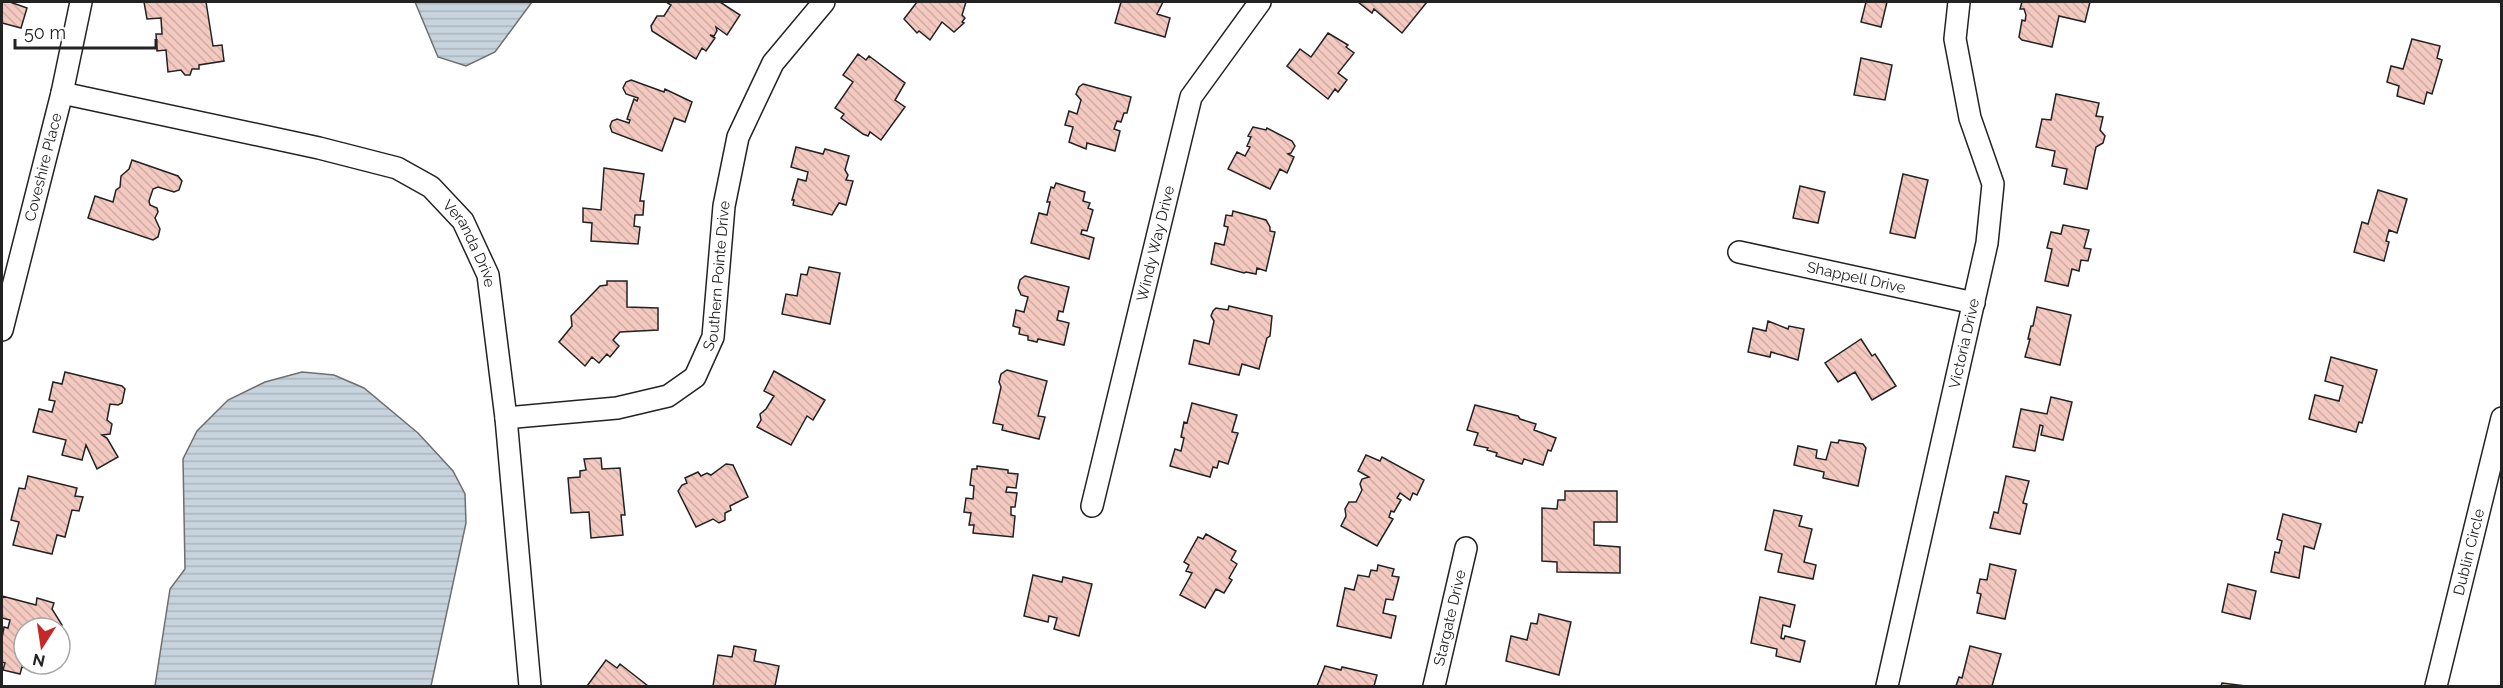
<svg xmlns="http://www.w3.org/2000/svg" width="2503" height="688" viewBox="0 0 2503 688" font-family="Raleway,sans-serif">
  <defs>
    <pattern id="water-rules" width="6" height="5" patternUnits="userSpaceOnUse" patternTransform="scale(1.5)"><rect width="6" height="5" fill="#c7d3dd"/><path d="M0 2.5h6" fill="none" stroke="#abb5bd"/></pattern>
    <pattern id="building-back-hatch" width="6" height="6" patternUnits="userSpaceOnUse" patternTransform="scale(1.5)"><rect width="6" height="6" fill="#f3c9c0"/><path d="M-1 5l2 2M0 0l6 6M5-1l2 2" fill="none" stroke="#d0aca5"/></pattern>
  </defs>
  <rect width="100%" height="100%" fill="#fff"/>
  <path fill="url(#water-rules)" stroke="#6f6f6f" stroke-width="1.5" d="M415 2H532L495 52 466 66 438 57Z
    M302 372 334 375 364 388 418 433 453 471 465 494 466 523 431 686H155L170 589 185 569 183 459 197 431 228 400 265 382Z"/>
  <path fill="url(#building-back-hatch)" stroke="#222" stroke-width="1.5" d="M2 2H10L27 8 21 28 2 23Z
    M144 2H206L213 46 222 45 224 61 199 65V69H192L190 75H185L181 70 168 72 166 50 157 51 156 34H162L161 18 147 19Z
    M666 2H720L740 15 727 35 716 27 717 31 714 36 710 35 715 38 706 51 702 48 696 59 652 31 651 26 657 16H664L671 5Z
    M917 2H966L962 15 965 18 962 22 964 23 954 32 942 22 930 40 919 31 917 33 904 19Z
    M1121 2H1163L1157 14 1170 18 1165 37 1115 23Z
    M1358 2H1427L1402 33 1374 9 1372 13Z
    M1866 2H1887L1881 27 1861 22Z
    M2022 2H2090L2085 22 2059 16 2052 47 2022 40 2019 37 2022 20 2025 21 2026 15 2024 9H2020Z
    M1328 33 1348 45 1346 47 1354 53 1338 73 1347 80 1338 92 1335 89 1328 99 1287 66 1300 49 1311 57Z
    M2412 39 2440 46 2437 58 2442 60 2432 94 2427 92 2424 104 2397 96 2399 86 2387 82 2391 66 2403 69Z
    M858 54 866 60 869 56 905 83 895 100 905 107 881 140 870 132 868 136 863 134 841 118 844 114 835 108 853 82 843 75Z
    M1861 58 1892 65 1885 100 1854 95Z
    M631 80 664 92 665 89 692 102 685 122 674 118 662 151 612 132 610 126 612 121 617 119 629 123 630 120 627 119 634 99 637 101 638 98 626 94 623 88 626 82Z
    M1083 84 1131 97 1127 113H1124L1121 122 1117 121 1114 129 1120 131 1115 151 1087 143 1086 149 1069 142 1073 127 1065 125 1069 111 1077 114 1081 100 1076 94 1079 87Z
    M2056 94 2099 103 2096 116 2103 117 2100 130 2105 136 2103 143 2096 147 2087 189 2064 184 2067 169 2052 166 2055 151 2036 147 2042 119 2051 120Z
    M1253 127 1266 130 1267 128 1292 141 1295 146 1291 153 1288 154 1294 157 1287 173 1280 169 1270 189 1228 169 1237 152 1245 156 1250 147 1247 146 1251 137 1248 136Z
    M796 147 823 154 825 149 849 156 845 170 848 175 846 180 853 181 846 205 839 203 832 215 793 205 794 200H792L798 179 806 181 808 172 791 167Z
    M132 160 178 176 182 181 179 190 174 192 158 187 153 189 149 201 150 205 157 208 158 212 155 218 160 229 158 237 153 240 88 218 95 196 113 202 116 190 120 187 121 176 129 169Z
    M604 168 644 174 640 201H644L643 215H635L634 226 640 227 638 244 591 241 592 223 583 222V208L601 210Z
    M1903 174 1928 180 1915 238 1890 233Z
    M1056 183 1085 192 1083 201 1090 203 1088 208 1093 210 1087 231 1082 230 1081 234 1094 238 1089 259 1031 243 1039 213 1047 215 1050 202H1047L1051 187 1054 188Z
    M1800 186 1825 192 1818 223 1793 218Z
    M2378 190 2407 199 2397 233 2389 230 2386 241 2389 242 2384 261 2354 252 2362 222 2368 224Z
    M1233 211 1266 220 1270 227V231L1275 232 1266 271 1257 268 1256 274 1246 272 1244 273 1211 264 1215 243 1224 245 1228 227 1224 226 1226 215 1232 216Z
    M2063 225 2089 230 2084 248 2091 249 2088 261 2081 260 2079 271 2072 269 2068 286 2045 281 2052 249 2047 248 2051 232 2061 234Z
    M809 267 840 273 830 324 782 314 786 294 797 296 801 274 807 275Z
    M1025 276 1069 287 1063 312 1059 311 1057 320 1069 323 1064 345 1038 339 1037 342 1028 340V336L1019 334 1020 328 1013 326 1016 310 1024 312 1028 297 1021 295 1018 288 1020 280Z
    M607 281H627V307L658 308V330L620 332 613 340 619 346 610 357 607 354 599 363 592 357 585 366 559 342 572 326 571 316 600 286 607 285Z
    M1229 306 1272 316 1270 336 1267 338 1259 369 1242 364 1239 375 1189 364 1194 340 1209 344 1214 321 1211 316 1213 311 1216 308 1228 310Z
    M2037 307 2071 315 2060 365 2025 357 2030 339H2028L2031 326H2033Z
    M1768 321 1788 329 1789 326 1804 329 1798 360 1771 352 1770 357 1748 352 1753 328 1766 331Z
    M1861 339 1872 356 1875 354 1896 386 1872 400 1855 372 1838 382 1825 363Z
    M2331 357 2377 370 2362 423 2359 422 2356 432 2309 419 2315 395 2339 401 2343 386 2325 381Z
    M1007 370 1047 381 1038 416 1045 417 1039 439 1002 430 1003 425 993 423 1001 387 999 382 1001 374Z
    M774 371 825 400 813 420 807 416 791 445 757 427 761 420 760 414 766 409 774 396 764 391Z
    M65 372 122 386 125 389 122 403 118 405 110 404 107 420 112 424 110 434 102 435 107 438 118 457 97 469 86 445 82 460 62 455 66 440 33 432 39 409 52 412 55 401 49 400 53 382 62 384Z
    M2051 397 2072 402 2063 440 2041 435 2043 426 2040 425 2035 451 2013 447 2021 409 2047 414Z
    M1192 403 1237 415 1232 432 1238 433 1228 464 1219 461 1217 468 1213 467 1210 477 1170 466 1175 449 1181 451 1184 438 1181 437 1184 422 1187 423Z
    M1475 405 1518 416 1520 419 1536 424 1534 430 1556 438 1551 451 1548 450 1543 465 1524 459 1522 464 1496 456 1497 453 1487 450 1488 448 1474 445 1478 433 1467 430Z
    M1839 440 1863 444 1866 448 1858 486 1823 478 1824 472 1794 465 1798 446 1817 450 1816 458 1826 460 1831 442 1838 443Z
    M1366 455 1380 461 1382 457 1424 480 1417 495 1413 493 1410 500 1400 493 1397 498 1401 500 1394 512 1391 511 1389 517 1393 519 1377 546 1341 526 1346 516 1345 509 1349 502H1356L1362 490 1360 484 1362 479 1369 477 1358 471Z
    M601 458 602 469 620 468 625 515H621L623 535 591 538 589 512 571 513 568 478 580 477V471L586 470 584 459Z
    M726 464 733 465 748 497 730 506 731 510 725 513V520L719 523 713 519 696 527 678 491 682 485 687 483 685 478 698 472 701 476 707 473 711 475Z
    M977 466 1008 470V473L1018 474 1016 488 1007 487 1006 492 1017 493 1015 507H1011V515L1015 516 1013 537 973 533 974 525H969L971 513 964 512 966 498 973 499 974 486 970 485 972 469H977Z
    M28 476 77 488 75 496 83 497 79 511 72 510 65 537 57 535 52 554 13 545 19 522 11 520 19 488 25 489Z
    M2006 476 2029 481 2023 503 2027 504 2020 534 1990 528 1994 512 1998 513Z
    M1565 491H1617V522H1594V545L1620 547V573L1557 572V562L1542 561V508L1557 509 1558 500H1565Z
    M1774 510 1802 516 1799 526 1812 529 1804 562 1816 565 1813 579 1778 572 1782 554 1765 550Z
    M2283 514 2321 524 2314 549 2304 546 2299 578 2271 572 2275 552 2279 553 2282 541 2277 539Z
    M1206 534 1236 551 1231 560 1237 564 1229 578 1232 580 1224 593 1216 589 1205 608 1180 595 1192 573 1186 571 1189 565 1184 562 1198 537 1203 539Z
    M1990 564 2016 570 2005 619 1977 613 1981 594 1977 593 1980 579 1987 580Z
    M1378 565 1394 569 1392 576 1399 577 1393 600 1386 599 1383 613 1396 616 1391 638 1337 626 1345 588 1354 590 1358 575 1369 577 1371 570 1377 571Z
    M1033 575 1062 582 1063 577 1092 584 1079 636 1054 629 1057 618 1049 616 1048 622 1024 616Z
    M2228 584 2256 591 2250 619 2222 612Z
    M2 596 36 605 37 598 54 603 52 609 62 625 57 628H24V664H45L44 668 38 671 22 667 20 674 3 670 5 663 2 662V638L4 627 8 628 10 620 2 618Z
    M1760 597 1795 605 1790 627 1783 625 1781 638 1784 639 1785 636 1805 641 1800 662 1776 656 1777 649 1751 643Z
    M1539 614 1571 622 1559 675 1506 661 1511 636 1527 640 1531 623 1537 624Z
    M734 646 756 650 754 661 779 666 775 686H713L718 655 732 657Z
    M1970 646 2001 654 1992 686H1956L1959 677 1962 678Z
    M606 660 617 668 620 664 648 686H587Z
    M1325 666 1341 670 1342 667 1377 675 1374 686H1317Z
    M2222 683 2246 686H2221Z"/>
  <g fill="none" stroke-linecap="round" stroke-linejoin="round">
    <defs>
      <g id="minor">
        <path id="s1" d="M62 93 319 148 397 168 431 187 463 221 488 275 506 418 530 686"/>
        <path id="s2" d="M1739 252 1974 303"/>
        <path id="s3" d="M2 330 62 93 81 2"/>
        <path id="s4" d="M506 418 617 408 668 396 695 377 713 337 724 206 738 137 773 63 824 2"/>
        <path id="s5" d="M1092 506 1191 97 1260 2"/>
        <path id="s6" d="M1434 686 1466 548"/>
        <path id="s7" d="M1887 686 1987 243 1993 184 1970 118 1955 39 1959 2"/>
        <path id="s8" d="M2436 686 2502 418"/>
      </g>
    </defs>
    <use href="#minor" stroke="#222" stroke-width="24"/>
    <use href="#minor" stroke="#fff" stroke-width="21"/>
  </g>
  <g text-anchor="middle" stroke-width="4.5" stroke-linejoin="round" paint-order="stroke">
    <g font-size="15" fill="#222" stroke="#fff">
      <text dy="5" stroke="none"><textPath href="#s3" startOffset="168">Coveshire Place</textPath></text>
      <text dy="5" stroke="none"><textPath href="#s5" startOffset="270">Windy Way Drive</textPath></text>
      <text dy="5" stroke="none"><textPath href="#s1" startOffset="452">Veranda Drive</textPath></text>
      <text dy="5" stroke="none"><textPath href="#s4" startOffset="302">Southern Pointe Drive</textPath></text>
      <text dy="5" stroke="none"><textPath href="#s2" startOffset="120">Shappell Drive</textPath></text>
      <text dy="5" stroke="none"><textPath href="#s7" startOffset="351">Victoria Drive</textPath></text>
      <text dy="5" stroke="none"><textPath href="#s8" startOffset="138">Dublin Circle</textPath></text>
      <text dy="5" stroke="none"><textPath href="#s6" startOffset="70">Stargate Drive</textPath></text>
    </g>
  </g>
  <rect width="2503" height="688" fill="none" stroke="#222222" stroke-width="6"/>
  <g transform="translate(42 646) rotate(192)"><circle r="28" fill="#ffffff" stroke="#a7a7a7" stroke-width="1.5"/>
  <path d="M0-4.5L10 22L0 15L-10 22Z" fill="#c62828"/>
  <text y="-9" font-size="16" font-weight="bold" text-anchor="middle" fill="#222222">N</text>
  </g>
  <path d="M15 39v9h141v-9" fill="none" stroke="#222222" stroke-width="3"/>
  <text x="24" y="39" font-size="18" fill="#222222" stroke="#ffffff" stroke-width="4.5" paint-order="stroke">50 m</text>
</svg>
